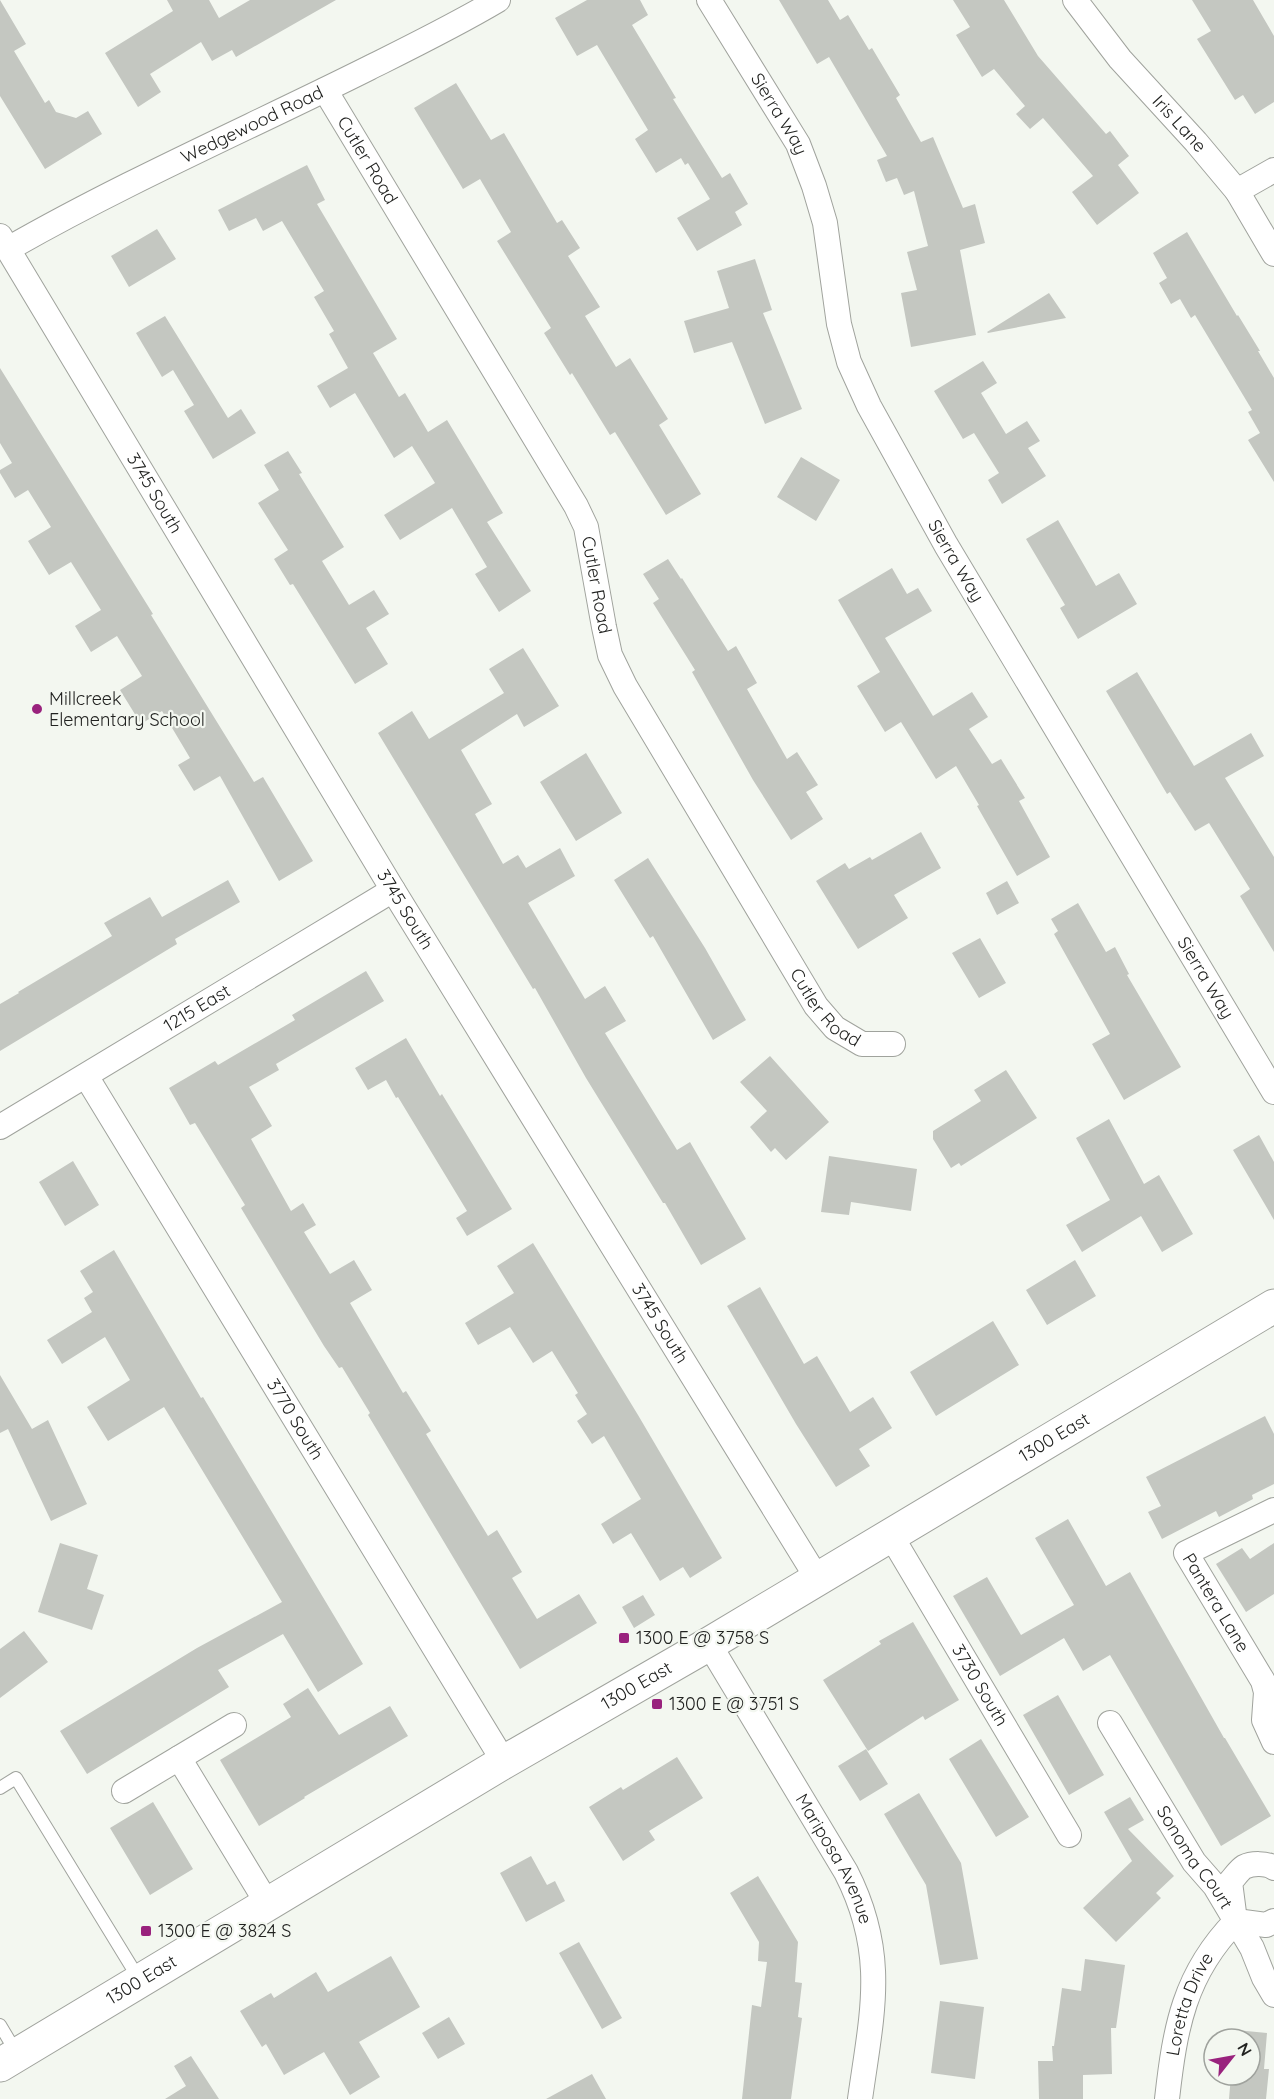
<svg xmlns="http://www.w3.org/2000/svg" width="1274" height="2099" viewBox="0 0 1274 2099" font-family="Quicksand,sans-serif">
  <rect width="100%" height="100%" fill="#f3f7f0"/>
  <path fill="#c4c7c1" d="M0 0 26 44 14 51 45 103 49 100 56 112 76 118 88 111 102 134 45 169 0 96Z
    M167 0H209L219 18 250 0H336L236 57 232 50 212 61 201 42 150 74 161 92 138 107 105 53 173 11Z
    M587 0H640L648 15 632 25 676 98 673 99 722 178 730 173 748 204 735 212 742 225 697 251 677 218 710 199 688 163 685 165 681 158 656 173 635 139 648 130 597 45 577 56 555 18Z
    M779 0H828L840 20 848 15 869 50 872 48 900 95 896 98 921 142 933 137 963 208 975 204 985 243 960 250 976 335 911 347 901 293 917 290 907 252 928 246 914 191 904 195 897 178 886 182 877 160 887 156 829 57 817 64Z
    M953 0H1004L1038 56 1106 134 1110 131 1129 156 1118 165 1139 193 1097 225 1072 192 1093 176 1043 118 1030 129 1016 114 1025 106 994 69 982 77 956 35 970 27Z
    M1192 0H1253L1274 36V102L1255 114 1243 95 1235 100 1197 39 1211 31Z
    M456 83 491 140 504 133 557 223 562 220 580 248 568 256 600 307 585 316 616 367 630 358 668 419 659 425 701 494 666 515 615 432 610 435 572 373 570 375 544 333 551 328 497 241 511 232 480 179 463 189 414 108Z
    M307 165 325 200 317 204 397 339 373 353 399 397 405 393 428 432 447 420 503 513 487 522 531 591 499 612 475 574 487 567 452 508 400 540 384 515 435 483 412 446 394 458 355 393 330 408 317 386 348 368 329 334 334 331 314 297 324 291 282 221 263 231 256 218 229 231 218 210Z
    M157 229 176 259 129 287 111 256Z
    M1187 232 1237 316 1238 315 1260 351H1258L1274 378V482L1248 440 1260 433 1248 412 1252 410 1195 315 1191 318 1180 299 1171 304 1159 283 1167 278 1153 253Z
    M755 259 772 310 763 313 802 409 765 424 732 342 694 353 684 321 729 308 717 271Z
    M1049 293 1066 318 988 333 987 332Z
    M165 316 228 418 241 409 256 433 213 459 184 411 194 405 173 370 162 377 136 333Z
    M983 361 997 383 981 393 1006 434 1027 421 1040 441 1028 448 1046 476 1002 504 988 480 999 473 974 433 963 439 934 391Z
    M0 368 153 614 151 615 254 782 263 777 313 861 279 881 220 776 194 791 178 765 190 758 162 711 141 724 120 690 142 676 117 636 91 652 75 626 101 610 71 562 49 575 28 541 51 527 28 490 15 498 0 473V470L12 463 0 443Z
    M288 451 302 473 299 474 344 547 322 561 349 605 374 590 389 614 366 628 388 664 355 684 293 584 290 585 274 559 288 550 258 503 279 490 264 465Z
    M801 457 840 480 816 521 777 497Z
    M1058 520 1096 586 1119 573 1137 604 1078 639 1060 608 1065 605 1026 539Z
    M668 559 681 579 682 578 728 651 736 646 757 683 747 689 787 759 797 752 818 785 806 792 823 819 791 840 753 780 692 672 695 670 653 603 659 599 643 574Z
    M892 568 907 594 918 588 932 611 885 638 933 716 972 692 988 717 969 729 992 764 1001 759 1025 798 1019 801 1050 857 1017 876 977 806 979 805 956 766 936 779 901 722 885 732 857 686 880 672 838 600Z
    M523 648 559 706 524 727 517 714 461 750 492 804 475 814 503 864 518 855 526 868 560 848 575 876 528 903 585 999 605 986 626 1021 605 1033 677 1150 690 1142 746 1239 701 1265 665 1203H663L586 1078 535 988 533 989 378 733 412 711 429 739 504 693 489 669Z
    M1137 672 1194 766 1251 733 1264 756 1225 778 1274 857V952L1240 896 1250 889 1209 823 1195 831 1170 792 1167 794 1106 691Z
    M586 753 622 813 576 841 540 782Z
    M921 832 941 868 894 895 908 918 858 949 816 881 845 863 849 869 870 857 872 860Z
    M648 858 705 948 746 1020 713 1040 653 936 650 938 614 880Z
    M228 880 240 902 175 939 177 944 0 1051V1004L19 993 18 992 112 936 104 923 150 897 162 917Z
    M1007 881 1019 903 997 915 986 893Z
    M1078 903 1106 952 1115 947 1129 974 1127 975 1181 1067 1124 1100 1092 1044 1110 1034 1054 934 1058 931 1051 919Z
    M980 938 1006 983 979 998 952 953Z
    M366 971 384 1001 276 1064 279 1070 249 1087 272 1126 251 1139 291 1211 303 1203 316 1225 304 1232 330 1274 354 1260 372 1290 350 1303 403 1393 406 1391 431 1431 426 1434 429 1439 488 1536 497 1530 522 1572 512 1578 537 1619 579 1594 597 1623 520 1669 368 1415 370 1413 342 1367 339 1368 324 1346 241 1208 245 1205 195 1123 190 1125 169 1088 215 1061 218 1065 295 1020 292 1015Z
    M406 1038 440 1096 442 1094 512 1209 467 1236 456 1218 467 1211 398 1097 396 1098 386 1080 368 1090 355 1068Z
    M770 1056 829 1122 786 1160 775 1148 771 1152 750 1127 767 1111 740 1082Z
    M1006 1070 1037 1118 961 1166 959 1163 951 1168 933 1139V1131L981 1101 974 1090Z
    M1109 1119 1144 1184 1159 1175 1193 1234 1162 1252 1141 1216 1082 1252 1066 1225 1110 1200 1076 1138Z
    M1259 1135 1274 1162V1220L1233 1150Z
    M829 1156 917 1169 911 1211 851 1202 849 1215 821 1212Z
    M73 1161 99 1205 65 1226 39 1182Z
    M533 1243 638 1415 722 1558 690 1578 683 1567 660 1581 631 1533 613 1544 601 1524 641 1499 604 1436 592 1444 577 1421 587 1414 575 1395 578 1393 552 1351 533 1363 510 1327 478 1345 465 1323 514 1293 497 1266Z
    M114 1250 201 1398 203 1397 363 1664 318 1692 283 1634 218 1670 229 1687 87 1774 60 1731 197 1648 282 1602 164 1407 108 1441 87 1407 130 1380 105 1337 62 1364 47 1340 92 1312 84 1298 93 1292 80 1271Z
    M1075 1260 1096 1296 1047 1325 1026 1290Z
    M760 1287 804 1364 817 1356 850 1412 873 1397 892 1428 859 1449 870 1466 836 1487 796 1424 727 1306Z
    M993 1321 1019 1365 936 1416 910 1372Z
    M0 1375 32 1429 48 1420 87 1504 51 1521 8 1429 0 1433Z
    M1265 1416 1274 1434V1484L1252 1495 1253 1499 1219 1517 1216 1511 1162 1539 1148 1512 1161 1506 1146 1477Z
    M1068 1519 1106 1586 1130 1572 1224 1738H1225L1271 1816 1221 1846 1110 1655 1083 1671 1064 1638 1000 1676 953 1596 987 1577 1021 1635 1074 1605 1035 1538Z
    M60 1543 98 1555 87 1589 104 1595 92 1630 38 1612Z
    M1274 1543V1594L1246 1612 1216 1564 1242 1548 1250 1559Z
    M643 1595 655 1615 634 1628 622 1607Z
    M913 1622 959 1700 925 1720 923 1716 868 1751 823 1680 881 1644 879 1641Z
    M24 1631 48 1662 0 1698V1649Z
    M308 1688 339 1735 390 1706 408 1736 304 1797 305 1798 259 1826 220 1760 291 1717 283 1704Z
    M1058 1695 1104 1775 1069 1795 1023 1715Z
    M981 1739 1029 1817 996 1837 949 1759Z
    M866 1749 888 1784 860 1801 838 1766Z
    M677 1757 703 1798 649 1831 655 1840 623 1861 589 1807 621 1787 623 1790Z
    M919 1793 961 1863 978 1959 940 1965 926 1885 884 1814Z
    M1130 1797 1144 1820 1128 1829 1174 1876 1156 1893 1161 1898 1116 1942 1083 1908 1132 1861 1104 1812Z
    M153 1802 193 1869 150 1895 110 1828Z
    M531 1856 547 1885 555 1881 565 1901 526 1922 500 1873Z
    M758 1876 798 1942 795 1982 802 1983 798 2017 802 2018 791 2099H742L752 2005 761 2007 767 1962 758 1961 759 1942 730 1893Z
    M579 1942 622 2018 602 2029 559 1953Z
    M391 1956 420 2007 359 2042 380 2077 350 2095 324 2052 284 2075 266 2044 262 2047 240 2011 271 1993 274 1998 316 1972 328 1992Z
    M1085 1959 1125 1965 1116 2028H1111L1112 2074 1083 2075V2099H1039L1038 2061H1053L1052 2046H1054L1062 1988 1081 1991Z
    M940 2001 984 2007 975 2079 931 2073Z
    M449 2017 465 2044 438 2059 422 2033Z
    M1236 2030 1267 2033 1264 2069H1269L1266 2099H1229L1231 2075H1250V2039H1235Z
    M191 2056 219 2099H165L186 2086 174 2066Z
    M592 2074 606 2099H546Z"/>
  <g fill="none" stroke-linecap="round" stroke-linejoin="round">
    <defs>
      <path id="lane" d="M0 1788 16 1778 139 1979
        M0 2025 16 2052"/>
      <g id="street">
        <path id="s1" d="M709 0 798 144 814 186 825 223 839 324 849 362 869 406 946 545 1274 1092"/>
        <path id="s2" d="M1075 0 1120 59 1196 142 1237 191 1274 254"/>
        <path id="s3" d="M325 90 576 506 586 527 604 627 610 655 625 686 816 1006 835 1028 862 1044H893"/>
        <path d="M1237 191 1274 170"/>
        <path id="s4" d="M0 236 393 890 817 1578"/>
        <path id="s5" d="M8 249C125 182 249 128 369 68 413 46 456 25 498 0"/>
        <path id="s6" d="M86 1076 504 1762"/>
        <path id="s7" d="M0 1127 393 890"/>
        <path id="s8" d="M1274 1510 1186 1553 1263 1681 1266 1692 1264 1720 1274 1742"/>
        <path id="s9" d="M890 1534 1069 1835"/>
        <path id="s10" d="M709 1644 846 1872C888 1954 872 2013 860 2099"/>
        <path id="s11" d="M1110 1723 1194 1862 1215 1886 1252 1948 1264 1978 1274 1995"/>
        <path d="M179 1758 267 1903"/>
        <path d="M124 1791 234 1725"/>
        <path d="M1234 1913 1230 1882C1234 1878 1239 1870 1244 1867 1252 1863 1267 1863 1274 1868"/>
        <path d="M1236 1921 1266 1925 1274 1921"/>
        <path id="s12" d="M1167 2099C1175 2028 1184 1974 1236 1921"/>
      </g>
      <g id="secondary">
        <path id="s13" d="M0 2065 504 1762 709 1644 1274 1306"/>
      </g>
    </defs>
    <use href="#lane" stroke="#a0a39d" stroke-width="14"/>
    <use href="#street" stroke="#a0a39d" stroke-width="26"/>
    <use href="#secondary" stroke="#a0a39d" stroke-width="35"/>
    <use href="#lane" stroke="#fff" stroke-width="12"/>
    <use href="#street" stroke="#fff" stroke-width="24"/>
    <use href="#secondary" stroke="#fff" stroke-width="33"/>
  </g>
  <g fill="#99227d" stroke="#f3f7f0" stroke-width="2">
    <circle cx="37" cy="709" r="6"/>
    <rect x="618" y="1632" width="12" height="12" rx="3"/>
    <rect x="651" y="1698" width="12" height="12" rx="3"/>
    <rect x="140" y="1925" width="12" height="12" rx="3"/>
  </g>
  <g text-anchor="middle" stroke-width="4.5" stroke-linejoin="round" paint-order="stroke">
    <g font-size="18" fill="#222321" stroke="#f3f7f0">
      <text dy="6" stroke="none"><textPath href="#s1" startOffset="134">Sierra Way</textPath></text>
      <text dy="6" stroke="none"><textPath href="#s2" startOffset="162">Iris Lane</textPath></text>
      <text dy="6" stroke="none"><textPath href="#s5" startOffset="274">Wedgewood Road</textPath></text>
      <text dy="6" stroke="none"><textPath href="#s3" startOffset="82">Cutler Road</textPath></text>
      <text dy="6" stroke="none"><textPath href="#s4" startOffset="300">3745 South</textPath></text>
      <text dy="6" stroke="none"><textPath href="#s1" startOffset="620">Sierra Way</textPath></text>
      <text dy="6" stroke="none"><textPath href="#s3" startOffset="568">Cutler Road</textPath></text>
      <text dy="6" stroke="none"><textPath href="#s4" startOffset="786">3745 South</textPath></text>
      <text dy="6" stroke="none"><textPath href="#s1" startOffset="1106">Sierra Way</textPath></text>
      <text dy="6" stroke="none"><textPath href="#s3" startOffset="1054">Cutler Road</textPath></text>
      <text dy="6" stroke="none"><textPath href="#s7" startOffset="230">1215 East</textPath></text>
      <text dy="6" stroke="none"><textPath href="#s4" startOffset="1272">3745 South</textPath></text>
      <text dy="6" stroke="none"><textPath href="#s6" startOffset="402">3770 South</textPath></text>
      <text dy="6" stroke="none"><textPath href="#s13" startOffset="1227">1300 East</textPath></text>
      <text dy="6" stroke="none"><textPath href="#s8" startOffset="156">Pantera Lane</textPath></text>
      <text dy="6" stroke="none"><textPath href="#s13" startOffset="741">1300 East</textPath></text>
      <text dy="6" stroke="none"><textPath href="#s9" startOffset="176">3730 South</textPath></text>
      <text dy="6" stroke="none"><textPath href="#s11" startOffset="159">Sonoma Court</textPath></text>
      <text dy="6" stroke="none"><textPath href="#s10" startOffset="249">Mariposa Avenue</textPath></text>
      <text dy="6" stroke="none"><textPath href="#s13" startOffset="165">1300 East</textPath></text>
      <text dy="6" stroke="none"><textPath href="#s12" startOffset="98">Loretta Drive</textPath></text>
    </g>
    <g font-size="18" fill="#222321" stroke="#f3f7f0" text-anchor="start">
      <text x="49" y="705">Millcreek<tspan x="49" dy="21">Elementary School</tspan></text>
      <text x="636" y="1644">1300 E @ 3758 S</text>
      <text x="669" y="1710">1300 E @ 3751 S</text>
      <text x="158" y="1937">1300 E @ 3824 S</text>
    </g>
  </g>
  <g transform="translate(1232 2057) rotate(59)"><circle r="28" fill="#f3f7f0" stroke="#9fa29d" stroke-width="1.5"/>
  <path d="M0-4.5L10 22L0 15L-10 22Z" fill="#99227d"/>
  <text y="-9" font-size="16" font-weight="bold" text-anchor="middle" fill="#222321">N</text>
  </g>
</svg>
